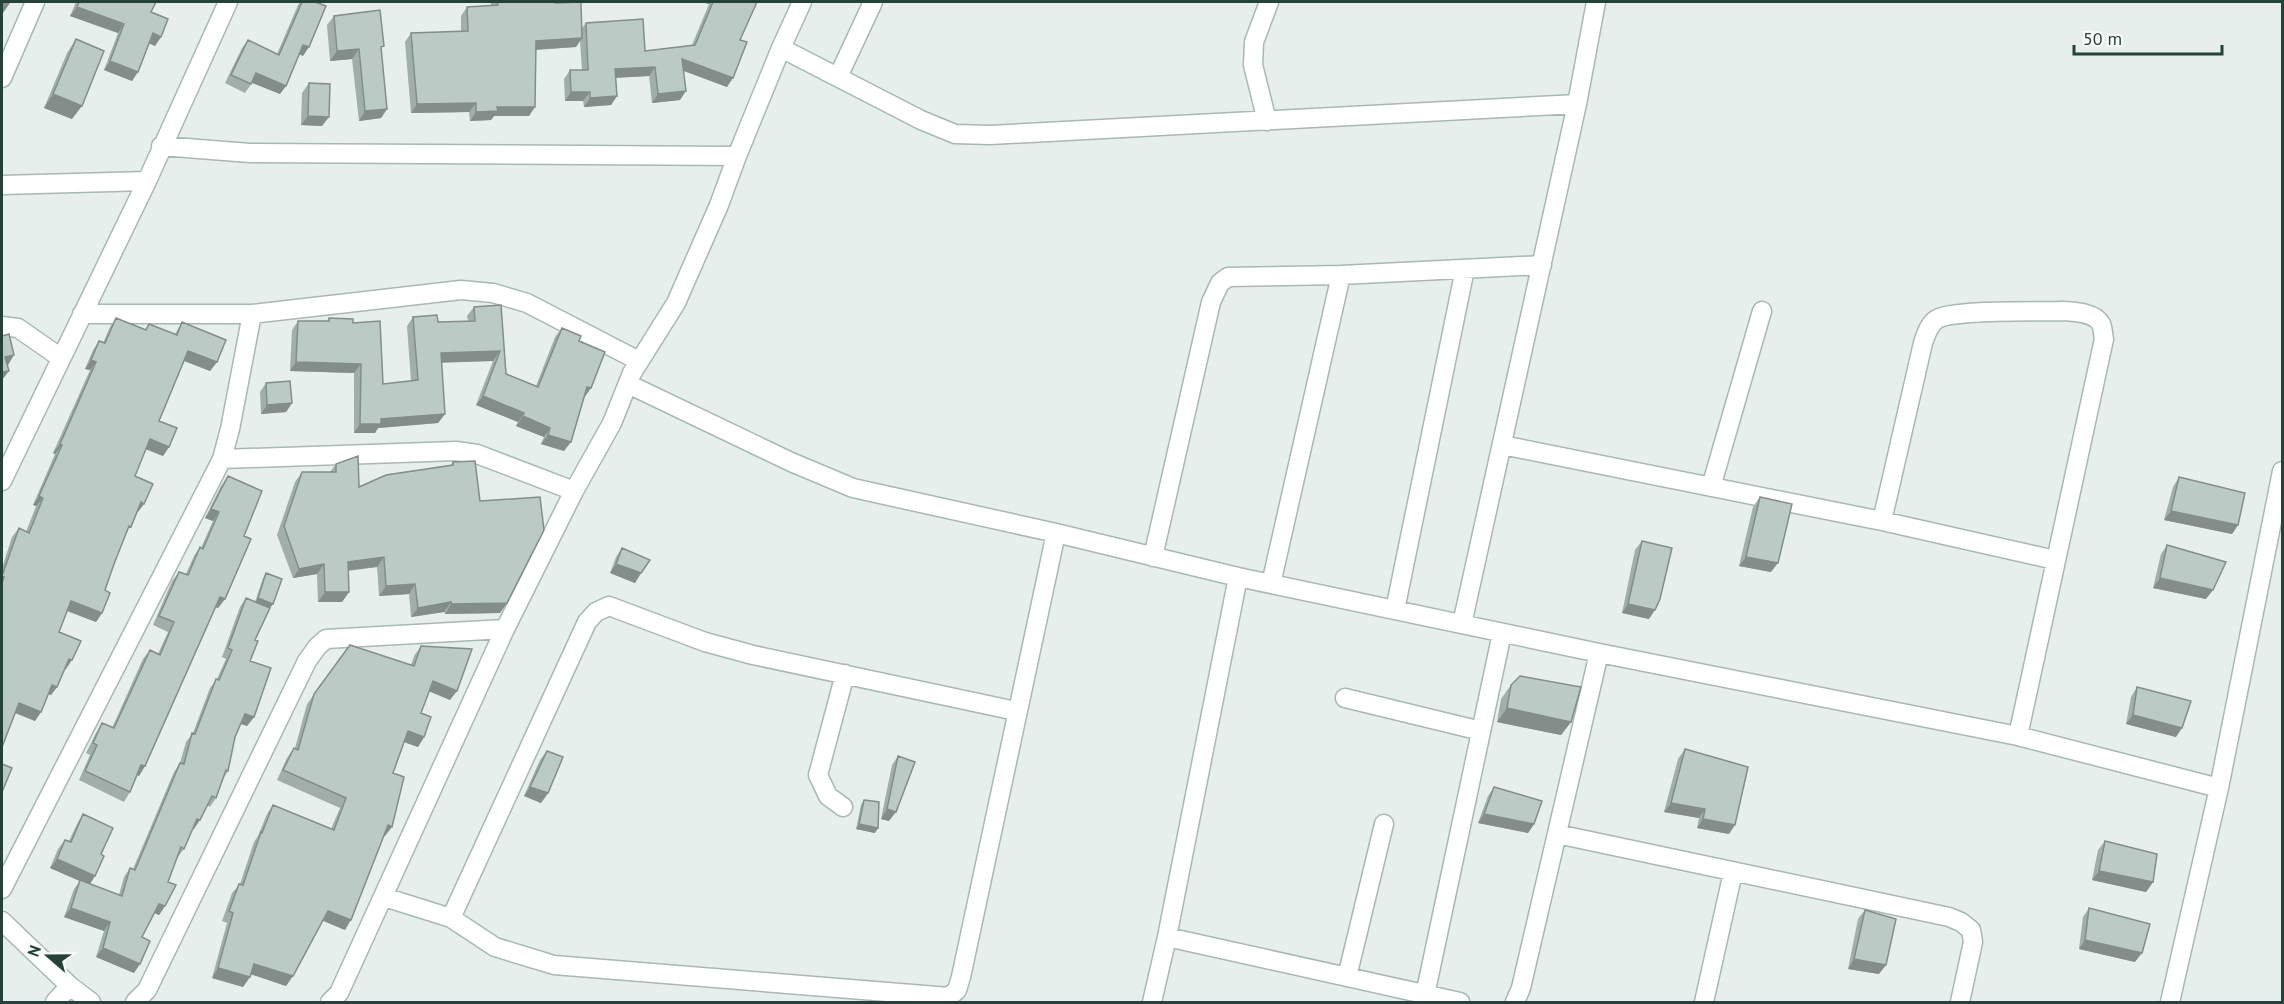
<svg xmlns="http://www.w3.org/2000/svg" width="2284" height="1004" viewBox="0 0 2284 1004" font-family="'PT Sans',sans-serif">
  <rect width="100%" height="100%" fill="#e6efeb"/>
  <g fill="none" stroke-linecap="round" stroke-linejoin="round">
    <defs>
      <path id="minor" d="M781 48 921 120 955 134 990 135 1577 104
        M838 77 873 2
        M2 78 35 2
        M1267 121 1253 65 1254 42 1269 2
        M161 146 250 153 737 156
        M2 185 147 181
        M82 314H252L461 290 493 293 527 303 639 361
        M2 326 18 328 61 358
        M628 384 791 462 853 488 1056 533 1238 577 1599 653 2018 736 2219 788
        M1502 445 1882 521
        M222 459 456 451 477 454 574 491
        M2 481 147 181 228 2
        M1711 487 1762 311
        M1153 557 1211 302 1220 283 1228 277 1341 275 1542 265
        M1271 584 1341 275
        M1395 610 1465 269
        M1462 624 1577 104 1596 2
        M1345 698 1481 731
        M2018 736 2104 339C2103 335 2103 328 2101 324 2094 312 2075 312 2063 311 2038 312 1956 309 1937 319 1929 324 1926 334 1923 343L1882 521 2055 560
        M843 807 828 796 818 775 845 674
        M1557 834 1949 917 1961 922 1971 930 1973 942 1960 1002
        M2 889 222 459 230 429 252 314
        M384 897 451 918 495 947 554 965 949 997 957 990 961 977 1056 533
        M451 918 587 622 596 612 609 606 705 642 753 655 1016 711
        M2 921 70 986 55 1002
        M1167 937 1460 1002
        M1347 977 1384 824
        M70 986 91 1002
        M1425 995 1502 633
        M135 1002 147 990 307 661 317 647 326 639 505 629
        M330 1002 339 993 505 629 574 491 612 423 632 373 676 303 719 205 737 156 781 48 802 2
        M1152 1002 1167 937 1238 577
        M1515 1002 1521 988 1599 653
        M1704 1002 1733 872
        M2170 1002 2219 788 2282 471"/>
    </defs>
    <use href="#minor" stroke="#a8b8b2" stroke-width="21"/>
    <use href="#minor" stroke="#fff" stroke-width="18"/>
  </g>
  <path fill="#a1aea9" d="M76 2H156L151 12 155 46 149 43 132 81 104 70 118 33 70 16Z
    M300 2H315L303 56 299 54 280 94 252 83 245 93 225 83 242 48 248 40 277 54 298 5Z
    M491 2H555V3L582 28 586 23 645 51 692 45 709 4 701 2H757L740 40 727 87 684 71 680 100 652 103 649 76 616 78 617 96 611 105 584 107 583 101H565L564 79 570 70H582L580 41 576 47 536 50 529 116H494L491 120 470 121 469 112 411 113 405 42 411 33 461 31V16L467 7 491 6Z
    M334 16 381 51 387 109 381 118 359 121 352 59 330 61 327 25Z
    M76 39 72 119 44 108 67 53Z
    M309 83 322 126 301 125 302 93Z
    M501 305 506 374 536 386 555 337 562 328 579 341 591 388 584 397 564 451 541 444 544 437 516 426 518 422 476 405 493 361 441 362 445 414 438 423 378 428 375 433H354V373L290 371 292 330 298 321H327L329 318 353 323 383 384 411 381 407 326 413 317 438 322 468 321 467 316 474 307Z
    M116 318 145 330 149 324 175 334 182 322 217 362 210 371 184 361 159 421 169 447 163 456 146 449 135 476 138 512H137L126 534 114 564 105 590 102 613 96 622 67 611 59 632 66 669 64 668 57 687 51 695 48 694 41 712 35 721 15 713 2 747V568L12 537 19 528 26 532 36 506 33 505 55 454 53 453 90 370 85 369 93 350 99 341 103 343 110 327Z
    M266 383 292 403 286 412 261 414 260 392Z
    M453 462 480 501 500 613 445 614 444 612 411 617 409 594 379 596 377 567 348 571 349 592 342 602H318L317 574 293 578 277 535 295 482 302 472H330L336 464 359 487 451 465Z
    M228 476 244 536 225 599 218 608 215 607 145 766 139 776 137 775 130 792 124 802 79 780 90 755 86 753 96 733 102 723 112 728 143 659 150 650 158 654 168 632 153 625 172 581 179 572 186 574 194 556 200 547 201 548 213 521 205 518 221 486Z
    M2179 477 2238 525 2232 534 2164 520 2173 487Z
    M1760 497 1771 572 1739 566 1753 507Z
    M1642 541 1649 619 1622 613 1635 550Z
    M2167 545 2206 599 2153 588 2161 554Z
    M622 548 641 573 635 583 610 573 616 557Z
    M266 573 273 604 270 608 255 640 250 661 254 717 247 726 241 724 235 737 228 771 224 777 216 798 210 807 207 805 193 829 184 849 177 858 168 882 165 906 159 915 154 913 142 937 134 973 96 957 104 931 64 917 74 889 80 881 50 868 58 849 65 840 69 841 77 824 83 814 101 854 95 876 90 884 119 895 124 877 130 868 133 869 174 772 180 763 186 742 193 733 210 688 217 679 226 659 222 657 240 607 246 598 255 602 263 578Z
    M350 645 411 665 414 656 421 646 450 700 429 691 421 713 424 737 418 747 404 742 393 773 385 836H384L345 930 323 921 286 986 251 974 250 977 243 987 212 978 227 923 222 921 232 893 240 884 254 842 258 836 267 814 273 805 331 829 340 808 277 780 287 758 294 748H295L307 704Z
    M1511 685 1571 722 1561 735 1497 722 1501 699Z
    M2137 687 2176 737 2126 724 2131 697Z
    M1685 749 1729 834 1697 828 1699 818 1664 812 1678 759Z
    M547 751 548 793 541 803 524 796 540 760Z
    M898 756 889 821 881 819 892 765Z
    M1494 787 1534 824 1528 833 1478 823 1488 796Z
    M864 800 875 833 856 829 861 805Z
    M2105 841 2153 882 2146 892 2092 880 2098 850Z
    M2089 908 2135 962 2079 949 2083 917Z
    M1865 910 1879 974 1848 969 1858 919Z"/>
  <path fill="#838d89" d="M2 2H5L10 3 3 13 2 12Z
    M701 2H711L709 4Z
    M77 7 124 24 118 33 70 16Z
    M153 33 161 37 155 46 146 42Z
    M582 38 576 47 529 50 536 41Z
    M303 45 309 47 303 56 297 53Z
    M359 49 352 59 330 61 337 51Z
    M682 59 733 78 727 87 676 68Z
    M110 61 138 72 132 81 104 70Z
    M655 67 649 76 609 78 615 69Z
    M256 73 286 86 280 94 250 82Z
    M686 91 680 100 652 103 658 94Z
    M571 92H590L583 101H565Z
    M53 94 82 106 72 119 44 108Z
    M617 96 611 105 584 107 590 98Z
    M476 103 469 112 411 113 417 104Z
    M497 107H535L529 116H494L491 120 470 121 476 112Z
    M387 109 381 118 359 121 365 111Z
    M308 116 329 117 322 126 301 125Z
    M188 351 217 362 210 371 182 360Z
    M500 351 493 361 434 363 441 353Z
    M14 355 8 365 2 366 5 357Z
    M91 360 96 362 90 370 85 369Z
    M296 362 361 364 354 373 290 371Z
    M9 371 2 380V372Z
    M587 387 591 388 584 398Z
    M483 396 524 413 518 422 476 405Z
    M292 403 286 412 261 414 267 405Z
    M445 414 438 423 378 428 375 433H354L360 424 381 419Z
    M523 416 550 428 544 437 516 426Z
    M548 435 571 442 564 451 541 444Z
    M150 439 169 447 163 456 143 448Z
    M60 444 62 445 55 454 53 453Z
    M39 496 43 498 36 506 33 505Z
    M141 502 144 504 138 512 135 511Z
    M211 509 219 512 213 521 205 518Z
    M2171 511 2238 525 2232 534 2164 520Z
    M384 557 377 567 341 571 348 562Z
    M1746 557 1778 563 1771 572 1739 566Z
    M324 564 317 574 293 578 299 569Z
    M616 564 641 573 635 583 610 573Z
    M2160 578 2213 590 2206 599 2153 588Z
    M415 584 409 594 379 596 386 586Z
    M325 592H349L342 602H318Z
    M220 597 225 599 218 608 213 606Z
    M258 598 273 604 269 609 255 603Z
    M71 601 102 613 96 622 65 610Z
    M451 602 444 612 411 617 418 608Z
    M507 603 500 613 445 614 451 604Z
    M1628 604 1655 610 1649 619 1622 613Z
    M69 659 72 660 66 669 62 668Z
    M433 681 457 691 450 700 426 690Z
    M52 685 57 687 51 695 46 693Z
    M19 703 41 712 35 721 13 712Z
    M1507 708 1571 722 1561 735 1497 722Z
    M245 714 254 717 247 726 238 723Z
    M2133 715 2182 728 2176 737 2126 724Z
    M408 731 424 737 418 747 401 741Z
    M141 765 145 766 139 776 135 774Z
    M530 787 548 793 541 803 524 796Z
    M1671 803 1705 809 1699 818 1664 812Z
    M887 809 896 812 889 821 881 819Z
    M1484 814 1534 824 1528 833 1478 823Z
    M197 819 200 820 194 829 191 828Z
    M1703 819 1735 825 1729 834 1697 828Z
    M859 824 878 828 875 833 856 829Z
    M388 825 392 827 385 836 381 835Z
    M57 859 95 876 89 885 50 868Z
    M2099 871 2153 882 2146 892 2092 880Z
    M159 904 165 906 159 915 153 912Z
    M71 908 110 922 104 931 64 917Z
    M328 911 351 920 345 930 322 920Z
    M2085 940 2142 953 2135 962 2079 949Z
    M103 948 140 964 134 973 96 957Z
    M1854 959 1886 965 1879 974 1848 969Z
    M254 964 293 976 286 986 247 973Z
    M218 968 250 977 243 987 212 978Z"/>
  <path fill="#bbcac4" stroke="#838d89" stroke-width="1.5" d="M79 2H156L151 12 168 19 161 37 153 33 138 72 110 61 124 24 77 7Z
    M302 2H315L326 6 309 47 303 45 286 86 256 73 251 84 231 75 248 40 279 55Z
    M497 2H555V3L581 2 582 38 536 41 535 107H497L498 111 476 112V103L417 104 411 33 468 31 467 7 498 5Z
    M713 2H757L740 40 747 42 733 78 682 59 686 91 658 94 655 67 615 69 617 96 590 98V92H571L570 70H588L586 23 643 19 645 51 695 45Z
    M380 10 384 46 381 47 387 109 365 111 359 49 337 51 334 16Z
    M76 39 104 51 82 106 53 94Z
    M309 83 330 84 329 117 308 116Z
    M501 305 506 374 538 387 562 328 581 336 579 341 605 352 591 388 587 387 571 442 548 435 550 428 523 416 524 413 483 396 500 351 441 353 445 414 381 419V424H360L361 364 296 362 298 321H329V318L353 319V323L380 321 383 384 418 380 413 317 437 315 438 322 475 321 474 307Z
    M116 318 146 330 149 324 177 335 182 322 226 340 217 362 188 351 159 421 177 428 169 447 150 439 135 476 153 484 144 504 141 502 131 527 129 526 114 564 105 590 110 593 102 613 71 601 59 632 81 641 72 660 69 659 57 687 52 685 41 712 19 703 2 747V583L4 577 2 576 19 528 29 533 43 498 39 496 62 445 60 444 96 362 91 360 99 341 105 343Z
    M9 334 14 355 5 357 9 371 2 372V336Z
    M290 381 292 403 267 405 266 383Z
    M358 456 359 487 386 475 453 465V462L475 461 480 501 540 497 544 530 507 603 451 604V602L418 608 415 584 386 586 384 557 348 562 349 592H325L324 564 299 569 284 526 302 472H336V464Z
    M228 476 262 491 244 536 251 539 225 599 220 597 145 766 141 765 130 792 85 771 97 745 93 743 102 723 114 728 150 650 160 655 174 622 159 616 179 572 188 575 200 547 203 549 219 512 211 509Z
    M2179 477 2245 493 2238 525 2171 511Z
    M1760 497 1792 504 1778 563 1746 557Z
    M1642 541 1672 548 1660 599 1655 610 1628 604Z
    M2167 545 2226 562 2213 590 2160 578Z
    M622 548 650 560 641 573 616 564Z
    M266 573 282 579 273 604 258 598Z
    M246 598 270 608 255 640 258 641 250 661 271 668 254 717 245 714 235 737 228 771 226 770 216 798 212 796 200 820 197 819 184 849 181 847 168 882 176 885 165 906 159 904 142 937 150 941 140 964 103 948 110 922 71 908 80 880 122 896 130 868 135 870 180 763 184 764 192 733 195 734 216 679 219 680 232 650 228 648Z
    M350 645 414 666 421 646 472 649 457 691 433 681 421 713 431 717 424 737 408 731 393 773 404 777 392 827 388 825 351 920 328 911 293 976 254 964 250 977 218 968 233 913 229 911 239 884 243 885 261 832 262 833 273 805 334 830 346 798 283 770 294 748 298 750 314 694Z
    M1520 676 1581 687 1571 722 1507 708 1511 685Z
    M2137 687 2191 701 2182 728 2133 715Z
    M1685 749 1748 767 1735 825 1703 819 1705 809 1671 803Z
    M547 751 563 757 548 793 530 787Z
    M898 756 915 762 896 812 887 809Z
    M2 764 12 768 2 792Z
    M1494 787 1542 801 1534 824 1484 814Z
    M864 800 879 802 878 828 859 824Z
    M83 814 113 828 101 854 104 856 95 876 57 859 65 840 71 842Z
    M2105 841 2157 854 2153 882 2099 871Z
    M2089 908 2150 924 2142 953 2085 940Z
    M1865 910 1896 919 1886 965 1854 959Z"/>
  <rect width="2284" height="1004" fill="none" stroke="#24423a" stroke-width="6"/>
  <g transform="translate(48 956) rotate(290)" stroke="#f7fbf9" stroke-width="4.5" paint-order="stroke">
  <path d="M0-4.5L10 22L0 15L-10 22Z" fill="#24423a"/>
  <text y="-9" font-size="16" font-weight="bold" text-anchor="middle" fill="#24423a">N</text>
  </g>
  <path d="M2074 45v9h148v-9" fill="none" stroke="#24423a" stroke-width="3"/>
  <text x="2083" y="45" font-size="18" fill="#24423a" stroke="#f7fbf9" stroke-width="4.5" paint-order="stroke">50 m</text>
</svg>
